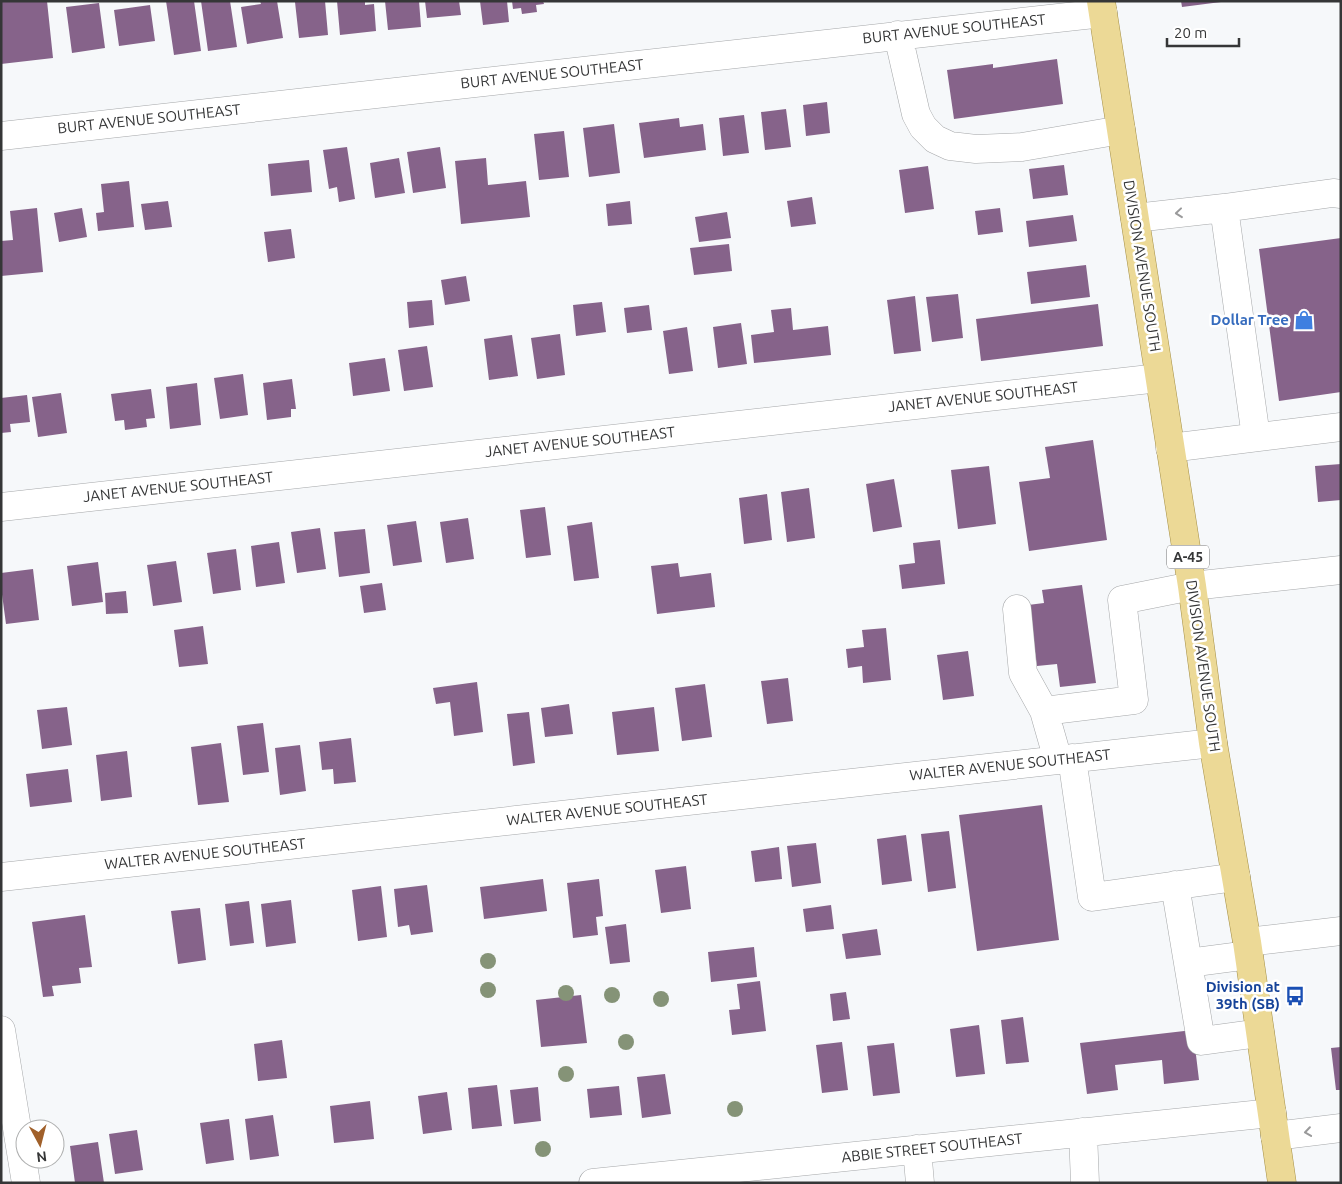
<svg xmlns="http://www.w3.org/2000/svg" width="1342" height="1184" viewBox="0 0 1342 1184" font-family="Ubuntu,sans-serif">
  <rect width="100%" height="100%" fill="#f6f8fa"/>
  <path fill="#86638a" d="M1 1H47L53 58 1 64Z
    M166 1H194L201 51 174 55Z
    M201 1H230L237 47 208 51Z
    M260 1H277L283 38 247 44 241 7 261 4Z
    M303 1H325L328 35 299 38 295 2Z
    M337 1H365V5L374 4 376 31 340 35Z
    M385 1H419L421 27 388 30Z
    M425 1H459L461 15 427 18Z
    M480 1H507L509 22 483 25Z
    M512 1H543L544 4 536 5 537 12 522 14 521 8 513 9Z
    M1181 1H1221V2L1182 7Z
    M99 3 105 48 72 53 66 7Z
    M150 5 155 41 119 46 114 10Z
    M1057 59 1063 104 954 119 947 70 993 64V68Z
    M827 102 830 133 806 136 803 105Z
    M786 109 791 147 765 150 761 112Z
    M744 115 749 153 723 156 719 118Z
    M679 118 680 127 703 124 706 150 644 158 639 123Z
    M614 124 620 173 589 177 583 128Z
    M564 131 569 177 539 180 534 134Z
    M347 147 355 199 339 202 337 187 329 189 323 150Z
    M440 147 446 188 413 193 407 152Z
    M399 158 405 193 375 198 370 163Z
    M486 158 488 185 526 181 530 217 461 224 455 161Z
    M309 160 312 192 271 196 268 164Z
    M1064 165 1068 195 1033 199 1029 169Z
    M928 166 934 209 905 213 899 170Z
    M129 181 134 227 98 231 96 213 104 212 101 184Z
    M812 197 816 224 791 227 787 201Z
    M168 201 172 227 145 230 141 204Z
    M630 201 632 224 608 226 606 204Z
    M37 208 43 272 1 276V241L13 240 10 211Z
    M82 208 87 237 59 242 54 213Z
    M1000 208 1003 232 978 235 975 211Z
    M727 212 731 238 699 242 695 217Z
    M1073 215 1077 241 1029 247 1026 221Z
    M291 229 295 258 268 262 264 232Z
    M1341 238V392L1279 401 1259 249Z
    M729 244 732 271 694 275 690 248Z
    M1086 265 1090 297 1031 304 1027 272Z
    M466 276 470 301 445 305 441 280Z
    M958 294 963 338 932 342 926 297Z
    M915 296 921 351 894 354 887 300Z
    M432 300 434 325 409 328 407 302Z
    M602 302 606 332 576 336 573 305Z
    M1098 304 1103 346 981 361 976 319Z
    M649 305 652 330 627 333 624 308Z
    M791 308 793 330 828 326 831 355 754 363 751 335 774 332 771 310Z
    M741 323 747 364 718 368 713 327Z
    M687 327 693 371 669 374 663 331Z
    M560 334 565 375 537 379 531 338Z
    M512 335 518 376 489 380 484 339Z
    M427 346 433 387 404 391 398 350Z
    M385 358 390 391 353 396 349 363Z
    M243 374 248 415 220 419 214 378Z
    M292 379 296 409H291V417L267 420 263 383Z
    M197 383 201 425 170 429 166 387Z
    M151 389 155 418 146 419 147 427 125 430 124 420 115 421 111 394Z
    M61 393 67 433 38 437 32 397Z
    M27 395 30 422 10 424 11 432 1 433V398Z
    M1093 440 1107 540 1029 551 1019 482 1050 478 1045 447Z
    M1341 464V500L1318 502 1315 466Z
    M989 466 996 524 958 529 951 470Z
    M894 479 902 527 873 532 866 484Z
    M809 488 815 538 787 542 781 492Z
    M767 494 772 540 744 544 739 498Z
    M545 507 551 555 526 558 520 510Z
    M468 518 474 559 446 563 440 522Z
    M416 521 422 562 393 566 387 525Z
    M592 522 599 578 574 581 567 526Z
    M320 528 326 569 297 573 291 532Z
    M365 529 370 573 339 577 334 532Z
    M940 540 945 584 902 589 899 565 915 563 913 543Z
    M279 542 285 583 256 587 251 546Z
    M236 549 241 590 213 594 207 553Z
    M176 561 182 602 153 606 147 565Z
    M98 562 103 602 72 606 67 566Z
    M678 563 680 577 711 573 715 607 657 614 651 566Z
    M33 569 39 620 6 624 1 587V573Z
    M382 583 386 610 364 613 360 586Z
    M1082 585 1096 683 1060 687 1057 664 1037 666 1028 605 1044 603 1042 590Z
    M126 591 128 613 106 614 105 593Z
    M203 626 208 664 179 667 174 630Z
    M886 628 891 680 863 683 862 666 848 668 846 649 864 647 862 630Z
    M968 651 974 696 943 700 937 655Z
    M788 678 793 721 767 724 761 681Z
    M477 682 483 732 454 736 450 702 436 704 433 688Z
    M705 684 712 737 682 741 675 688Z
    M569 704 573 734 545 737 541 708Z
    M67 707 72 745 42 749 37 710Z
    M654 707 659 751 617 755 612 712Z
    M529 712 535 763 513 766 507 714Z
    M263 723 269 772 243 775 237 726Z
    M351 738 356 782 334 784 333 769 322 770 319 742Z
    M221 743 229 802 198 805 191 747Z
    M300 745 306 791 280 795 275 748Z
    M127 751 132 797 101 801 96 755Z
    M68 769 72 802 30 807 26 774Z
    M1042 805 1059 940 977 951 959 815Z
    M949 831 956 888 928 892 921 834Z
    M906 835 912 881 882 885 877 839Z
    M816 843 821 883 792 887 787 846Z
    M779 847 782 879 755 882 751 851Z
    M686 866 691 909 661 913 655 870Z
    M543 879 547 911 484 919 480 887Z
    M599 879 603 916 596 917 598 935 573 938 567 883Z
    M427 885 433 932 411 935 409 925 398 927 394 889Z
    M381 886 387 937 358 941 352 890Z
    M291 900 296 943 266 947 261 904Z
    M249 901 254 943 230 946 225 904Z
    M831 905 834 929 806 932 803 909Z
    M200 908 206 960 178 964 171 911Z
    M85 915 92 967 79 968 81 983 52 986 54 996 43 997 32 922Z
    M626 924 630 962 610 964 605 927Z
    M877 929 881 955 846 959 842 934Z
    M754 947 757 977 711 982 708 952Z
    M760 981 766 1031 732 1035 729 1010 740 1009 737 984Z
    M846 992 850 1019 833 1021 830 994Z
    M581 995 587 1043 541 1047 536 1000Z
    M1023 1017 1029 1062 1006 1064 1001 1020Z
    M979 1025 985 1074 956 1077 950 1029Z
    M1193 1030 1199 1080 1164 1084 1162 1060 1115 1065 1118 1090 1087 1094 1080 1043Z
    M282 1040 287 1078 258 1081 254 1044Z
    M842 1042 848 1090 822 1093 816 1045Z
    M894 1043 900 1093 873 1096 867 1046Z
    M1341 1047V1090H1336L1331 1048Z
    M665 1074 671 1114 642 1118 637 1077Z
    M497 1085 502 1126 472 1129 468 1088Z
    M619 1086 622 1115 590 1118 587 1089Z
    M538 1087 541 1121 514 1124 510 1090Z
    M447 1092 452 1130 423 1134 418 1096Z
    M370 1101 374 1139 334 1143 330 1106Z
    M273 1115 279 1156 250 1160 245 1119Z
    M229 1119 234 1160 206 1164 200 1123Z
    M137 1130 143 1170 115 1174 109 1134Z
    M98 1142 104 1183H75L70 1146Z"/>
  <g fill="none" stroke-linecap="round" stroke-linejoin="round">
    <defs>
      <path id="minor" d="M898 35 916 114 923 127 935 139 950 146 976 149 1022 147 1121 130
        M1 136 1103 13
        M1135 218 1224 208
        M1256 437 1224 208 1333 193 1341 194
        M1170 448 1341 427
        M1 507 1159 378
        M1017 609 1023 673 1044 711 1058 760
        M1044 711 1134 700 1122 600 1192 586 1341 570
        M1072 758 1092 897 1236 877
        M1 877 1213 743
        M1175 885 1201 1041 1260 1033
        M1247 942 1341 931
        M1188 963 1249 955
        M1 1030 26 1183
        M1083 1132 1085 1183
        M1275 1136 1341 1128
        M917 1149 920 1183
        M593 1183 1272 1113"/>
      <path id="major" d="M1101 1 1192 586 1213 743 1247 942 1282 1183"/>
    </defs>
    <use href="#minor" stroke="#a5a7a9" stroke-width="29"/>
    <use href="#major" stroke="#a48f47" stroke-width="29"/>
    <use href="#minor" stroke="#fff" stroke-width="28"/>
    <use href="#major" stroke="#ecd996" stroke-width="28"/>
  </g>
  <g fill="#859377">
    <circle cx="488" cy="961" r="8"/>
    <circle cx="488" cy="990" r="8"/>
    <circle cx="566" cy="993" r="8"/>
    <circle cx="612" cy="995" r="8"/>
    <circle cx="661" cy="999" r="8"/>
    <circle cx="626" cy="1042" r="8"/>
    <circle cx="566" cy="1074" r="8"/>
    <circle cx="735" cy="1109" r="8"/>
    <circle cx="543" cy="1149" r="8"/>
  </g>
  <defs><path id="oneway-chevron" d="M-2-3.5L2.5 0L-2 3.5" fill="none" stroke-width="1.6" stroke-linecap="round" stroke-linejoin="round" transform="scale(1.25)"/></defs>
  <g stroke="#9a9a9b">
    <use href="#oneway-chevron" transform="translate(1179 213) rotate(174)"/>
    <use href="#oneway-chevron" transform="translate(1308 1132) rotate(172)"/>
  </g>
  <defs>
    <symbol id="shop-bare" viewBox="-9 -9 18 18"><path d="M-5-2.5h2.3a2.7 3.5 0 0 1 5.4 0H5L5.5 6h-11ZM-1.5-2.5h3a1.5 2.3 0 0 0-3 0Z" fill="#3f7fe0" stroke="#fff" stroke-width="2.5" paint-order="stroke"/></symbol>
    <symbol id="bus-bare" viewBox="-9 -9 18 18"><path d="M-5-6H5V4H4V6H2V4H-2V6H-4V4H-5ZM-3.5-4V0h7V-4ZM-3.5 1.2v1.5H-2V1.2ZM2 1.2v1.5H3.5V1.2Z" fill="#1a4fb4" stroke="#fff" stroke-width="2.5" paint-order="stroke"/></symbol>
  </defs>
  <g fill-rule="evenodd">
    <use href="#shop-bare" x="1290" y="306" width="28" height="28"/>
    <use href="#bus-bare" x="1281" y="982" width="28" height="28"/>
  </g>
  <g text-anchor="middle" stroke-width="5" stroke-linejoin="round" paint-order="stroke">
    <rect fill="#fff" stroke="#727273" stroke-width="1" x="1167" y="545.5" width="42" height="23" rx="4"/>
    <g font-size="14" font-weight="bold" fill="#353637">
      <text x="1188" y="562">A-45</text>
    </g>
    <g font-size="15" fill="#353637" stroke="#fff">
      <text transform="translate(954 29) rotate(-6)" y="5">BURT AVENUE SOUTHEAST</text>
      <text transform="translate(552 74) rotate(-6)" y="5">BURT AVENUE SOUTHEAST</text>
      <text transform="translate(149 119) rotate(-6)" y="5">BURT AVENUE SOUTHEAST</text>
      <text transform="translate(1142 266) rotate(81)" y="5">DIVISION AVENUE SOUTH</text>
      <text transform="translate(983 397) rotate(-6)" y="5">JANET AVENUE SOUTHEAST</text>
      <text transform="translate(580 442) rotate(-6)" y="5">JANET AVENUE SOUTHEAST</text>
      <text transform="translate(178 487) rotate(-6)" y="5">JANET AVENUE SOUTHEAST</text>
      <text transform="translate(1203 666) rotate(82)" y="5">DIVISION AVENUE SOUTH</text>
      <text transform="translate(1010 765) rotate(-6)" y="5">WALTER AVENUE SOUTHEAST</text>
      <text transform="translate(607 810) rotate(-6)" y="5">WALTER AVENUE SOUTHEAST</text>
      <text transform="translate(205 854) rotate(-6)" y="5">WALTER AVENUE SOUTHEAST</text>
      <text transform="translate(932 1148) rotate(-6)" y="5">ABBIE STREET SOUTHEAST</text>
    </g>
    <g font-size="15" font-weight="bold" fill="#366cbe" stroke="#fff" text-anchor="end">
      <text x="1289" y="325">Dollar Tree</text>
    </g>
    <g font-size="15" font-weight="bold" fill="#164399" stroke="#fff" text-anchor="end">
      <text x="1280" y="992">Division at<tspan x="1280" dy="17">39th (SB)</tspan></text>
    </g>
  </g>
  <rect width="1342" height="1184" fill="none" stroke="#353637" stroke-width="5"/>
  <g transform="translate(40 1144) rotate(173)"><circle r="24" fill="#ffffff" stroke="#aeafaf"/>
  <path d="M0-4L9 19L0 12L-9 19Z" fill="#a0602a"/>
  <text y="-8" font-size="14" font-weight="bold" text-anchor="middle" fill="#353637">N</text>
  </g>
  <path d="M1167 38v8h72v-8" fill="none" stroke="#353637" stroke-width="2.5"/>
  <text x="1174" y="38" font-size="15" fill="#353637" stroke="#ffffff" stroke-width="4" paint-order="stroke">20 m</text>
</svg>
